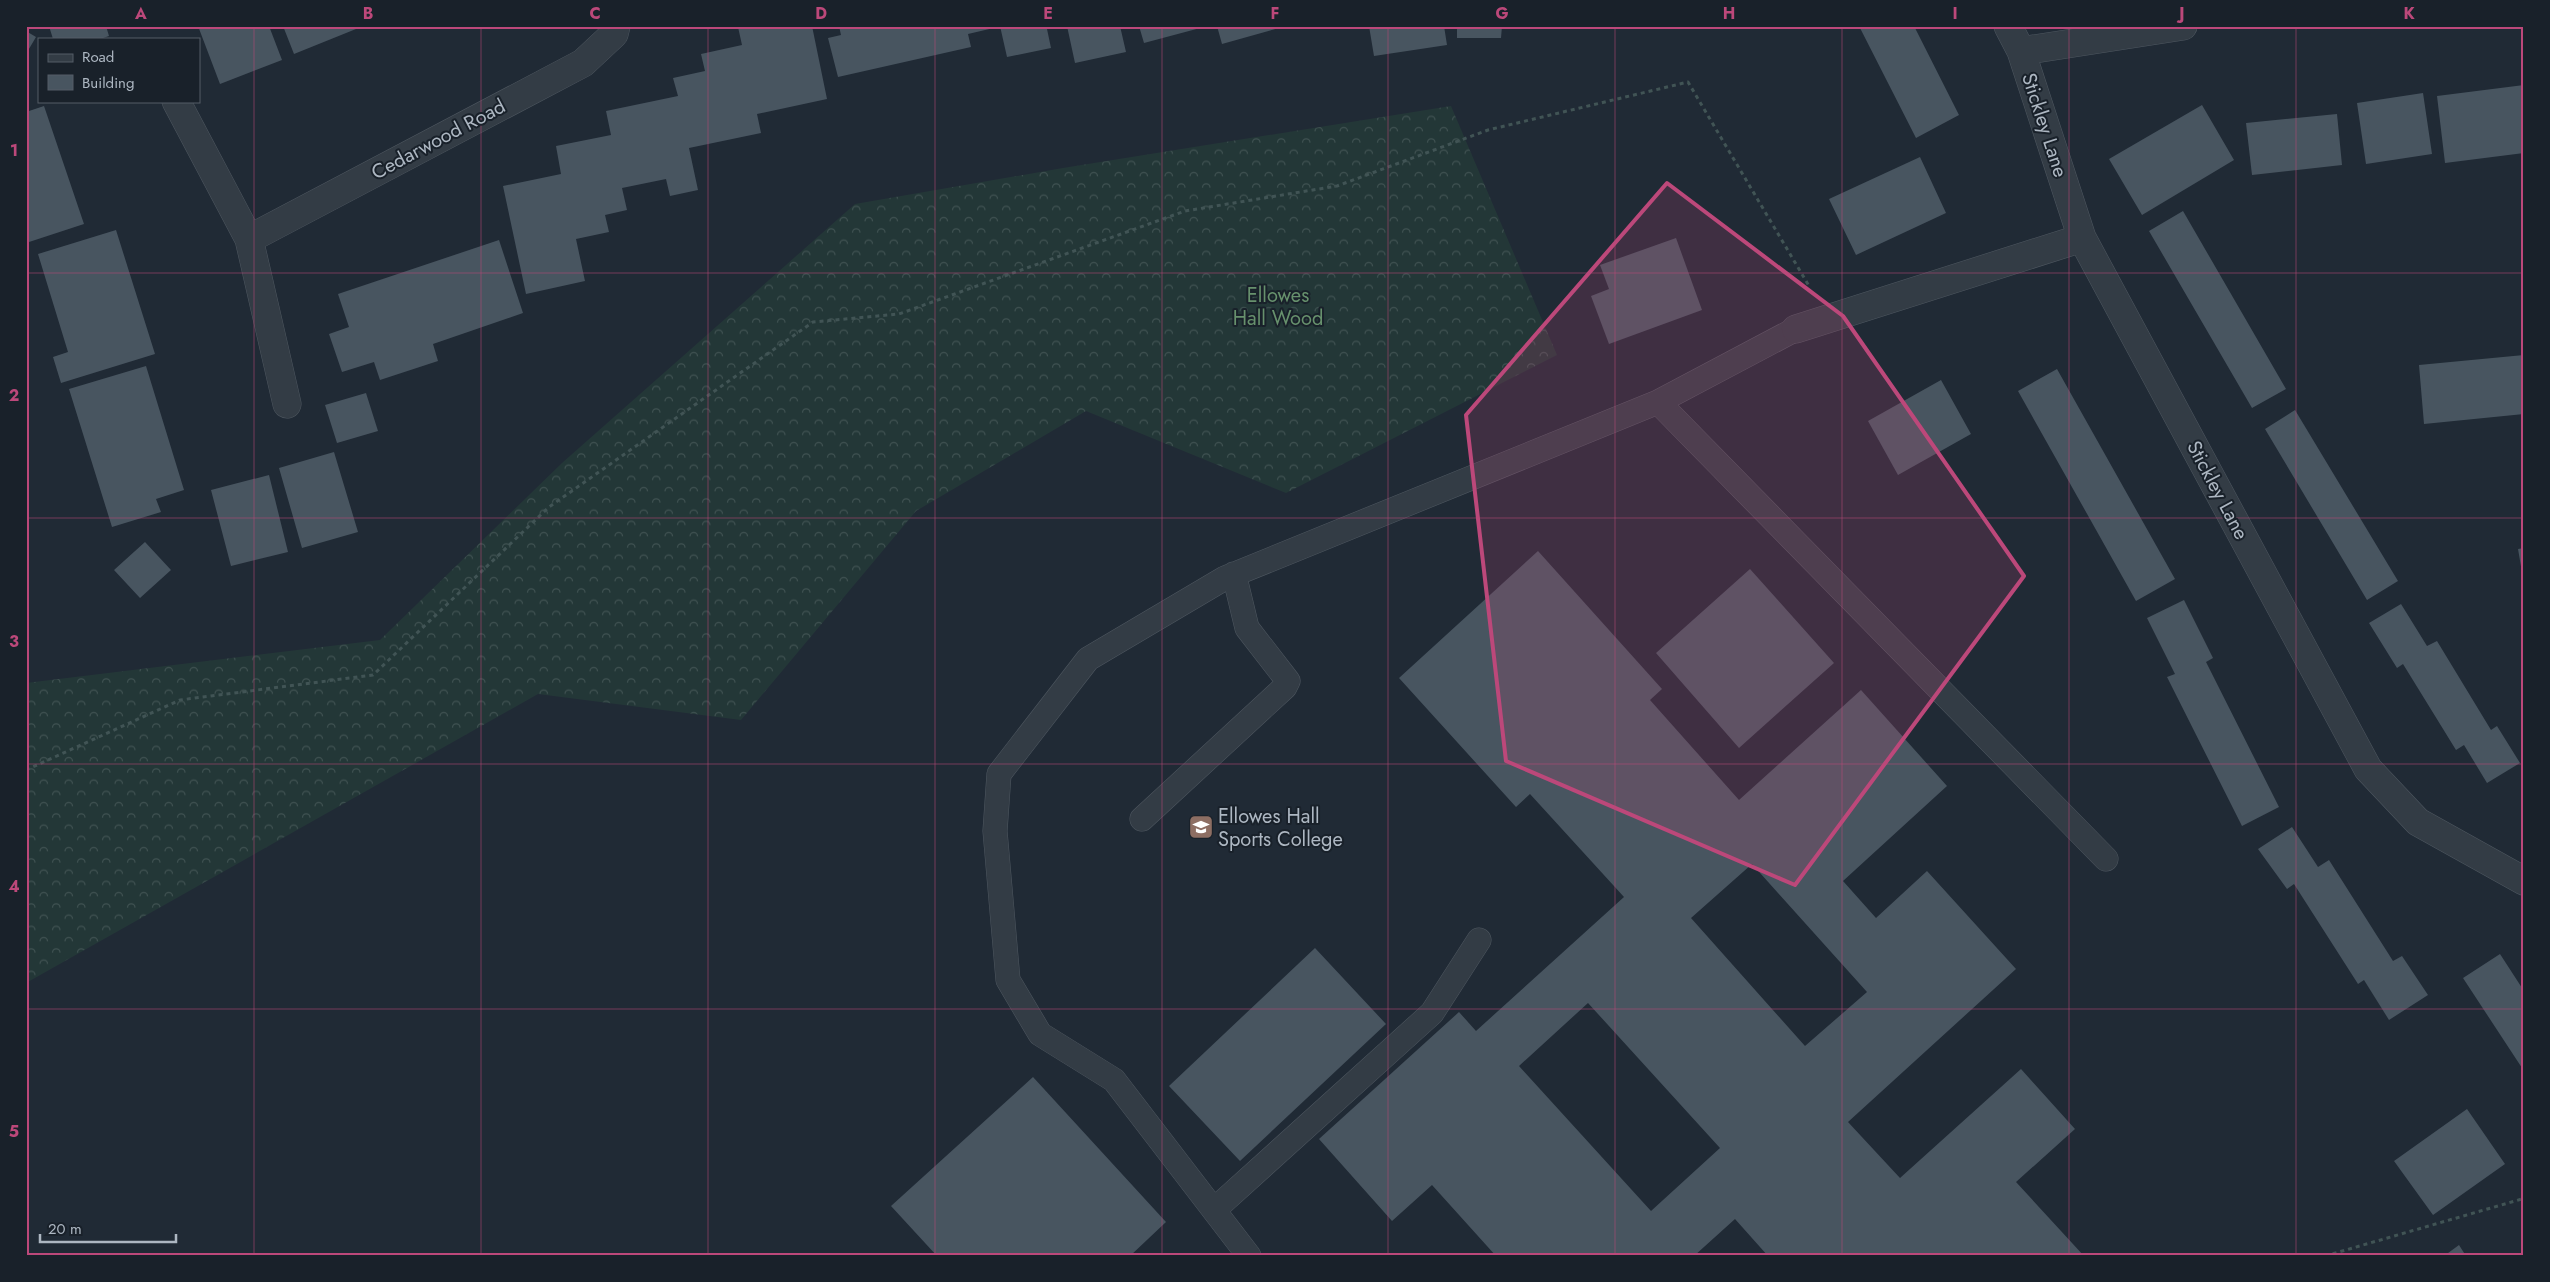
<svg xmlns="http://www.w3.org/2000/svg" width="2550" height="1282" viewBox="0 0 2550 1282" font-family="Jost,sans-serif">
  <defs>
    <pattern id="forest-crowns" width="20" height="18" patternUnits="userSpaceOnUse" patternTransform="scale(1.25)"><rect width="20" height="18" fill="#233737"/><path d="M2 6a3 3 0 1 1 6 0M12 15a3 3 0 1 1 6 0" fill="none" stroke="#405252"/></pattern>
  </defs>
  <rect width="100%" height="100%" fill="#202a35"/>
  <path fill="url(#forest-crowns)" d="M1451 106 1557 355 1286 493 1086 411 916 511 741 720 538 694 26 983V683L380 640 562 463 855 204 1063 168Z"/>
  <path fill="#485560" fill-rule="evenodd" d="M49 26H106L109 36 100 39H53Z
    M198 26H269L282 60 220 84Z
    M283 26H355L356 29 294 54Z
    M744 26H812L827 99 757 114 761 133 689 148 698 190 670 196 666 179 622 188 627 210 605 215 609 232 576 239 585 281 526 294 503 186 561 174 556 146 611 135 606 111 678 96 673 78 705 71 701 54 742 45 738 27Z
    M839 26H998V27L968 34 971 47 838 77 828 38 841 35Z
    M1000 26H1056V27L1047 29 1051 48 1007 57Z
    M1067 26H1120L1126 52 1075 63Z
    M1139 26H1204V27L1144 43Z
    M1217 26H1279V28L1222 44Z
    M1369 26H1444L1447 45 1374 56Z
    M1457 26H1502L1501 38H1457Z
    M1859 26H1914L1959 115 1916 138Z
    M26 31 36 37 26 54Z
    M2524 85V153L2445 163 2437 96Z
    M2423 93 2432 154 2366 164 2357 103Z
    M2202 105 2234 160 2142 215 2109 159Z
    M44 106 84 224 26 243V112Z
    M2337 114 2342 165 2252 175 2246 123Z
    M1920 157 1946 213 1856 255 1829 199Z
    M2183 211 2286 389 2252 408 2149 231Z
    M116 230 155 354 61 383 53 357 68 352 38 254Z
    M1676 238 1702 310 1609 344 1591 296 1609 289 1600 265Z
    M499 240 523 313 433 344 438 361 380 380 374 362 342 372 329 334 349 327 338 294Z
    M2524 355V414L2424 424 2419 365Z
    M146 366 184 490 156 499 161 512 112 527 69 389Z
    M2057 369 2175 579 2136 601 2018 391Z
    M1941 380 1971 434 1898 475 1868 421Z
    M366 393 378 431 337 443 325 405Z
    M2295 410 2398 581 2367 600 2265 429Z
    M334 452 358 532 302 548 279 468Z
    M269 475 288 552 231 566 211 490Z
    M145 542 171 570 140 598 114 570Z
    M2524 548V578H2523L2518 549Z
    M1538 551 1662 689 1650 700 1739 800 1861 690 1947 786 1843 881 1876 918 1927 871 2016 969 1848 1122 1900 1178 2021 1069 2075 1129 2016 1182 2084 1256H1768L1735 1219 1694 1256H1496L1432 1185 1392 1221 1319 1139 1459 1012 1476 1031 1624 897 1530 794 1516 807 1399 678ZM1752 864 1867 992 1805 1046 1691 918ZM1588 1003 1720 1148 1651 1211 1519 1066Z
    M1750 569 1834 663 1739 748 1656 653Z
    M2184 600 2213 658 2206 662 2279 807 2242 826 2167 677 2175 674 2147 618Z
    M2401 604 2427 646 2437 641 2491 730 2497 726 2520 763 2487 783 2464 745 2456 750 2403 664 2397 668 2369 623Z
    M2292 827 2318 867 2329 860 2393 961 2402 956 2428 995 2389 1020 2364 980 2358 984 2294 884 2287 889 2258 849Z
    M1315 948 1386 1024 1240 1161 1169 1086Z
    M2500 954 2524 991V1071L2463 978Z
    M1033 1077 1166 1222 1130 1256H937L891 1206Z
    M2467 1109 2505 1164 2433 1215 2394 1161Z
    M2459 1245 2466 1256H2444Z"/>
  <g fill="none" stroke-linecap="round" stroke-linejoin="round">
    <defs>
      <path id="lane" d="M1796 329 1658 402 2106 859
        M1142 819 1285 687 1288 681 1247 628 1234 574
        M1214 1210 1432 1013 1479 940
        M1249 1256 1114 1080 1040 1034 1008 980 995 831 999 774 1088 659 1225 578 1658 402"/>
      <path id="street" d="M2008 26 2021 51 2082 238 2368 769 2418 822 2524 881
        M2021 51 2183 26
        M176 101 249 239 287 404
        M249 239 583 63 614 34 616 26
        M1796 329 2082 238"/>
    </defs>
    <use href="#lane" stroke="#4e5760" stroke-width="25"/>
    <use href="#street" stroke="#4e5760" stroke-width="29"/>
    <path stroke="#415455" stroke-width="3" stroke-dasharray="4 4" stroke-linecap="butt" d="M26 770 180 700 373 675 549 507 813 322 899 314 1185 211 1337 186 1488 130 1688 82 1809 286
      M2325 1256 2522 1199 2524 1203"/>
    <use href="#lane" stroke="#333c45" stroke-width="24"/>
    <use href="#street" stroke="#333c45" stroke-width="28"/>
  </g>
  <path fill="#bc487a" fill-opacity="0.2" stroke="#bc487a" stroke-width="4" stroke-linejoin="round" d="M1667 183 1843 316 2024 576 1795 885 1506 761 1466 415Z"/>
  <path fill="none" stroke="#bc487a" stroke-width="1" stroke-opacity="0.55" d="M254 26V1256M481 26V1256M708 26V1256M935 26V1256M1162 26V1256M1388 26V1256M1615 26V1256M1842 26V1256M2069 26V1256M2296 26V1256M26 273H2524M26 518H2524M26 764H2524M26 1009H2524"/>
  <defs>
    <symbol id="school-square" viewBox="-11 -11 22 22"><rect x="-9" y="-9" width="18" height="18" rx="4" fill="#8d6e63" stroke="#19212a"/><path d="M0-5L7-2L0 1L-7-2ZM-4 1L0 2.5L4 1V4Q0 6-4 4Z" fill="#fff"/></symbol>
  </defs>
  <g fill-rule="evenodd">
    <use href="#school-square" x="1187" y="813" width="28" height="28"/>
  </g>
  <g text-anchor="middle" stroke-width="4" stroke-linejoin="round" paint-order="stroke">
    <g font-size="20" fill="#adb7c2" stroke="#19212a">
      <text transform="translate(2045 125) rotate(72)" y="7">Stickley Lane</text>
      <text transform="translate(438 139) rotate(-28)" y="7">Cedarwood Road</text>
      <text transform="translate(2218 490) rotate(62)" y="7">Stickley Lane</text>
    </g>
    <g font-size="20" fill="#67916d" stroke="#19212a">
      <text x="1278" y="302">Ellowes<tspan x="1278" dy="23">Hall Wood</tspan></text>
    </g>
    <g font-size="20" fill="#adb7c2" stroke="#19212a" text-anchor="start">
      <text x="1218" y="823">Ellowes Hall<tspan x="1218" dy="23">Sports College</tspan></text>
    </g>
  </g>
  <rect width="2550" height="1282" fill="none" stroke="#19212a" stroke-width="55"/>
  <rect x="38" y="38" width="162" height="65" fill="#19212a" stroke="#545d67"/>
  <rect x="48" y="54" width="25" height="8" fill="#333c45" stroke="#545d67"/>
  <text x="82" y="62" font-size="15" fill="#adb7c2">Road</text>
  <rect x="48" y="75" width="25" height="15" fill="#485560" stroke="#545d67"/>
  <text x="82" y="88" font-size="15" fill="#adb7c2">Building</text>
  <path d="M40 1234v8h136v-8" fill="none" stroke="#adb7c2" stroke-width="2.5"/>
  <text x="48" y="1234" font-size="15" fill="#adb7c2" stroke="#19212a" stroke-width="4" paint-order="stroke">20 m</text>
  <rect x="28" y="28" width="2494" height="1226" fill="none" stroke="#bc487a" stroke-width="2"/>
  <g font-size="16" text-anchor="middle" font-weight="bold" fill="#bc487a">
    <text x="141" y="19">A</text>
    <text x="368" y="19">B</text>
    <text x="595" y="19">C</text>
    <text x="821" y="19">D</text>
    <text x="1048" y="19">E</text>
    <text x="1275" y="19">F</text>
    <text x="1502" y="19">G</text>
    <text x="1729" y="19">H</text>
    <text x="1955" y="19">I</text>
    <text x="2182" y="19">J</text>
    <text x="2409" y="19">K</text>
    <text x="14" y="156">1</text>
    <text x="14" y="401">2</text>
    <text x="14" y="647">3</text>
    <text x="14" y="892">4</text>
    <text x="14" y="1137">5</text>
  </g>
</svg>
